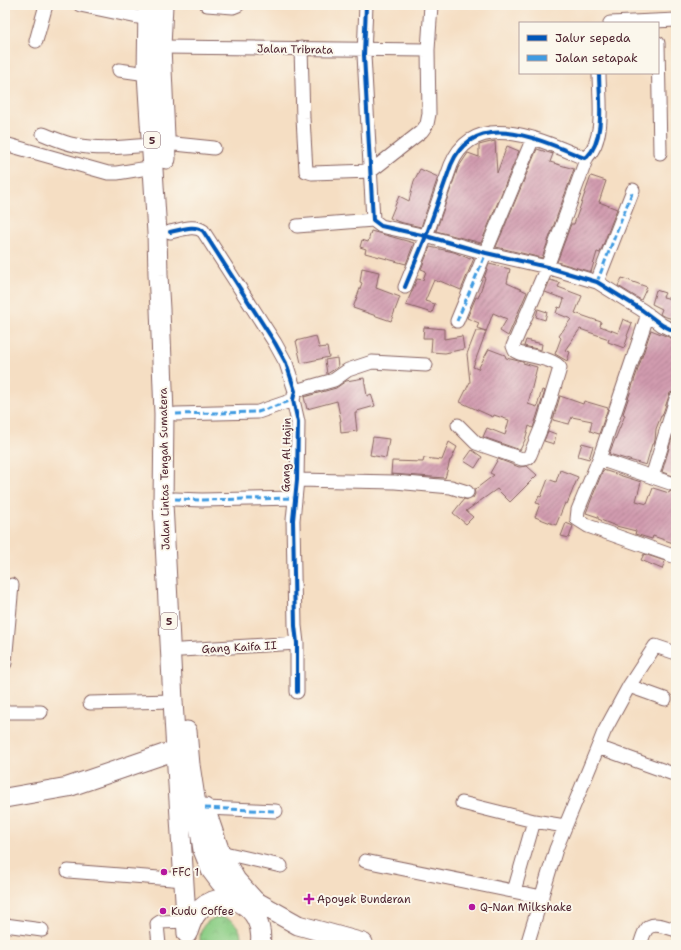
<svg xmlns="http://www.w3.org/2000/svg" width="681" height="950" viewBox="0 0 681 950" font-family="'Shantell Sans',sans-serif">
  <defs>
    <pattern id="park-crowns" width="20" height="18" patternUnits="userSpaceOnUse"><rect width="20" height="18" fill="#8ecf87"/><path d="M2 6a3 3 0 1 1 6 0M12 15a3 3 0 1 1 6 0" fill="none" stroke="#7cb175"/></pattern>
    <pattern id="building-hatch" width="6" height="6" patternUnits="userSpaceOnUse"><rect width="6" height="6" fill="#d19baf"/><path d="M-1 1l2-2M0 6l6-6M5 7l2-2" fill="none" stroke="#ac7e8f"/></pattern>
  </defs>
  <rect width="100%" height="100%" fill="#fbf7ec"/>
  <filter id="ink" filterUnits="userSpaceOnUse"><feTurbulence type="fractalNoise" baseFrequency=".025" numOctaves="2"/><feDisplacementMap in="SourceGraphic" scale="8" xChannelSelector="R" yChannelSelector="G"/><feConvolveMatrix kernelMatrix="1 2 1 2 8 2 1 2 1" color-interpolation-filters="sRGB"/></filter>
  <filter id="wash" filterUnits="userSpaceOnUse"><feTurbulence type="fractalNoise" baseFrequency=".012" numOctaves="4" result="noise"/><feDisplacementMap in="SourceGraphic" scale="16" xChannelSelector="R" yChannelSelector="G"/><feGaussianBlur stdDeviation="0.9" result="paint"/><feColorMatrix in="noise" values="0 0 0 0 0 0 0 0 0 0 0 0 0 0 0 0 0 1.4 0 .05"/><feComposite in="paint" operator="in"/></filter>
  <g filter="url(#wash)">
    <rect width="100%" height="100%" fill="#f5dec3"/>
    <path fill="url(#park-crowns)" stroke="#6c7759" d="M222 917C235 920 244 930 240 945H201C197 929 206 918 222 917Z"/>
    <g id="blocks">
      <path fill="url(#building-hatch)" d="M495 141 497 173 507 146 519 151 481 243 436 231 458 168 468 153 479 157V145Z
        M537 149 553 154 550 162 574 169 542 258 496 247Z
        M420 169 438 177 421 227 399 222 390 218 399 196 409 201 414 181Z
        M591 176 606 181 599 202 617 209 600 253 597 252 591 272 557 262 571 224H574Z
        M371 231 414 243 406 264 365 253 366 249 360 247 362 240 368 242Z
        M430 247 454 252 470 259 471 257 474 258 461 290 440 281 439 282 434 280 425 301 435 304 432 313 406 305 417 279 423 280 426 271 421 269Z
        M489 264 510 269 507 283 527 292 508 336 500 331 507 319 493 313 473 367 478 369 489 349 505 355 506 358 523 362V363L537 367 528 404 537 407 542 390 545 391 533 428 529 426 525 440 520 450 483 437 487 428 505 435 509 420 494 415 493 417 460 402 470 382 467 354 476 331H486L477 328 479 323 467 318 476 297 478 298 485 278H484Z
        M362 268 379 272 376 288 400 297 391 321 353 308 362 283 360 282Z
        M622 278 647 287 641 300 618 286Z
        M550 280 560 283 558 287 582 296 575 313 601 322 600 326 618 333 623 319 632 323 627 336 628 337 624 348 608 342 609 339 580 329 565 350 570 352 567 361 555 354 561 338 559 336 571 319 556 313 558 307 561 308 564 299 545 292Z
        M656 290 665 293 663 297 676 300V320L663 316 660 314 662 309 652 304Z
        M538 309 547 312 545 320 536 317Z
        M424 327 444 329V339L462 336 464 349 445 353 431 352 432 338H423Z
        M651 330 676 340V370L674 379H676V391L670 393 662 416H661L656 429 655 440 654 444H652L646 465 609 454 625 415 623 414Z
        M316 336 319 348 327 347 329 357 301 363 296 341Z
        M526 340 542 344 541 350 524 346Z
        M337 358 338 367 327 374 325 360Z
        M364 378 367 396 371 394 375 406 357 411V413H355L357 431 341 433 340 421H341L337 401 307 409 304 397 336 388 346 381Z
        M560 396 583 404 584 401 608 408 599 434 590 431 592 421 572 417 569 424 553 420Z
        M548 431 556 434 554 444 544 441Z
        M674 431H676V477L662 472Z
        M373 437 389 439 386 458 370 455Z
        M449 442 457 447 451 460H450L448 468 445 478 391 474 392 461 423 462 424 458 442 460Z
        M582 443 593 446 589 459 578 456Z
        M472 450 482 457 475 468 464 461Z
        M498 459 519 467 527 466 537 475 510 502 497 489 466 511 473 517 466 524 453 513 464 499 468 500 473 498 475 494 474 489 477 488 494 475 490 473Z
        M560 470 578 477 567 504 565 503 556 525 535 517 540 504 536 503 539 496 541 497 548 479 556 482Z
        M603 470 641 482 636 501 647 504 653 488 669 493 670 491 676 493V544L653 536 652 539 635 534 636 531 616 526 598 519V517L586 513Z
        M566 523 573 526 569 538 561 536Z
        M644 554 665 561 662 569 641 560Z"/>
    </g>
  </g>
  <g filter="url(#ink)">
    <use href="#blocks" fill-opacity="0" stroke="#866260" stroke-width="1"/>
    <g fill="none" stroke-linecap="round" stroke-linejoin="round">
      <defs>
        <path id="minor" d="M80 5 147 19
          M207 5 233 7 238 5
          M366 5 364 55 373 220 381 226 426 236 486 253 547 267 597 282 642 310 662 325 676 332
          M610 23 676 20
          M36 41 46 5
          M658 43 660 153
          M161 47 428 50
          M301 48 303 118 306 171 312 173 371 171 422 131 427 124 429 114 428 50 431 5
          M119 70 147 74
          M43 134C53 138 64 143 75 145 100 150 127 147 152 145
          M5 144 108 173H117L154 167
          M165 145 175 144 214 148
          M297 226 373 220
          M170 232C181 230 194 224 203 231L275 343 286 363 295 391 293 400 298 422 297 480 293 520 295 626 297 643V692
          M597 282 633 190
          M405 287 426 236 451 165C475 107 543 141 584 158L587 157C606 138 599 98 599 73
          M648 314 599 459 578 510 577 519 588 526 676 557
          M457 321 533 138
          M295 391 334 380 348 370 372 362 426 365
          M176 414 258 412 293 400
          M458 425 476 443 522 459 528 458 530 455 544 421 560 368C556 359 529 356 519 353L515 351 513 346 547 267 587 157
          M599 459 676 485
          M652 477 676 399
          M297 480 395 482 451 487 467 492
          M175 499 202 500 295 498
          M181 650 297 643
          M5 663 12 585
          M629 686 665 699
          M90 703 173 701
          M5 712H41
          M598 747 676 775
          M462 803 534 821 565 826
          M205 808 276 811
          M220 852 281 866
          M365 861 542 897
          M68 871 185 880
          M514 891 534 821
          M5 925 42 930
          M159 945 157 924 160 922 187 921
          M527 945 556 849 598 747 604 732 629 686 655 646 676 653
          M640 945C642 940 643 934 646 930 652 920 668 928 676 930"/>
        <path id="highway" d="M148 5 147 74 157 233 158 275 160 309 164 414 163 503 173 701 187 934
          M163 5 161 47 166 159
          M187 731 190 765 203 850 211 870 220 882 241 903
          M5 798 68 787 176 750
          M205 808 220 852 229 868 236 880 255 901 298 925 363 943
          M188 932C190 926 192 919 197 913 221 882 267 906 260 945"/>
      </defs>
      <use href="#minor" stroke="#866260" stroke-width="15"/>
      <use href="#highway" stroke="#866260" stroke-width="21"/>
      <use href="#minor" stroke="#fff" stroke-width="13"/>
      <use href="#highway" stroke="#fff" stroke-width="19"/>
      <path stroke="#409be1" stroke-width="3" stroke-dasharray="6 3" stroke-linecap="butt" d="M597 282 633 190
        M457 321 486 253
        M176 414 258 412 293 400
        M175 499 202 500 295 498
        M205 808 276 811"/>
      <defs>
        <path id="cycleway" d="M366 5 364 55 373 220 381 226 426 236 486 253 547 267 597 282 642 310 662 325 676 332
          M170 232C181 230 194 224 203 231L275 343 286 363 295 391 293 400 298 422 297 480 293 520 295 626 297 643V692
          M405 287 426 236 451 165C475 107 543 141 584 158L587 157C606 138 599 98 599 73"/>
      </defs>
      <use href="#cycleway" stroke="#fbf7ec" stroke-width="6"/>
      <use href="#cycleway" stroke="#0057b8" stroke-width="4"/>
    </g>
  </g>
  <g fill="#b5179e" stroke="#fbf7ec" stroke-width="1.5">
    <circle cx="164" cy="872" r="4"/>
    <path d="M307 893h4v4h4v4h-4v4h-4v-4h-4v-4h4z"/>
    <circle cx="472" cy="907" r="4"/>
    <circle cx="163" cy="911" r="4"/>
  </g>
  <g text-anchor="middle" stroke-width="4" stroke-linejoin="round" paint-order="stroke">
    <g fill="#fbf7ec" stroke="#7f6065" stroke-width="1">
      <rect x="144" y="132" width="16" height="16" rx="3"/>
      <rect x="161" y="613" width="16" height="16" rx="3"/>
    </g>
    <g font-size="10" font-weight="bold" fill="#4a1f2b">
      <text x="152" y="144">5</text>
      <text x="169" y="625">5</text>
    </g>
    <g font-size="11" fill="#4a1f2b" stroke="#fbf7ec">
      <text transform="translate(295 49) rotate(1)" y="4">Jalan Tribrata</text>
      <text transform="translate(286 455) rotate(-89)" y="4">Gang Al Hajin</text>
      <text transform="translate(164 469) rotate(-91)" y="4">Jalan Lintas Tengah Sumatera</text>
      <text transform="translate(239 647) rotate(-3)" y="4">Gang Kaifa II</text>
    </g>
    <g font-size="11" fill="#4a1f2b" stroke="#fbf7ec" text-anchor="start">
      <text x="172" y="876">FFC 1</text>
      <text x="317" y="903">Apoyek Bunderan</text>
      <text x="480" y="911">Q-Nan Milkshake</text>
      <text x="171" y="915">Kudu Coffee</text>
    </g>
  </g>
  <rect width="681" height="950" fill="none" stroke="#fbf7ec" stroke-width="20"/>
  <rect x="519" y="22" width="140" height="52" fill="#fbf7ec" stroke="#b4a19f"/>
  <rect x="527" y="35" width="20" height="6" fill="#0057b8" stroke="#b4a19f"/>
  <text x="555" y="42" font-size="12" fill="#4a1f2b">Jalur sepeda</text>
  <rect x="527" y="55" width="20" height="6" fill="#409be1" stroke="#b4a19f"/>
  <text x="555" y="62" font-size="12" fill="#4a1f2b">Jalan setapak</text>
</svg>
